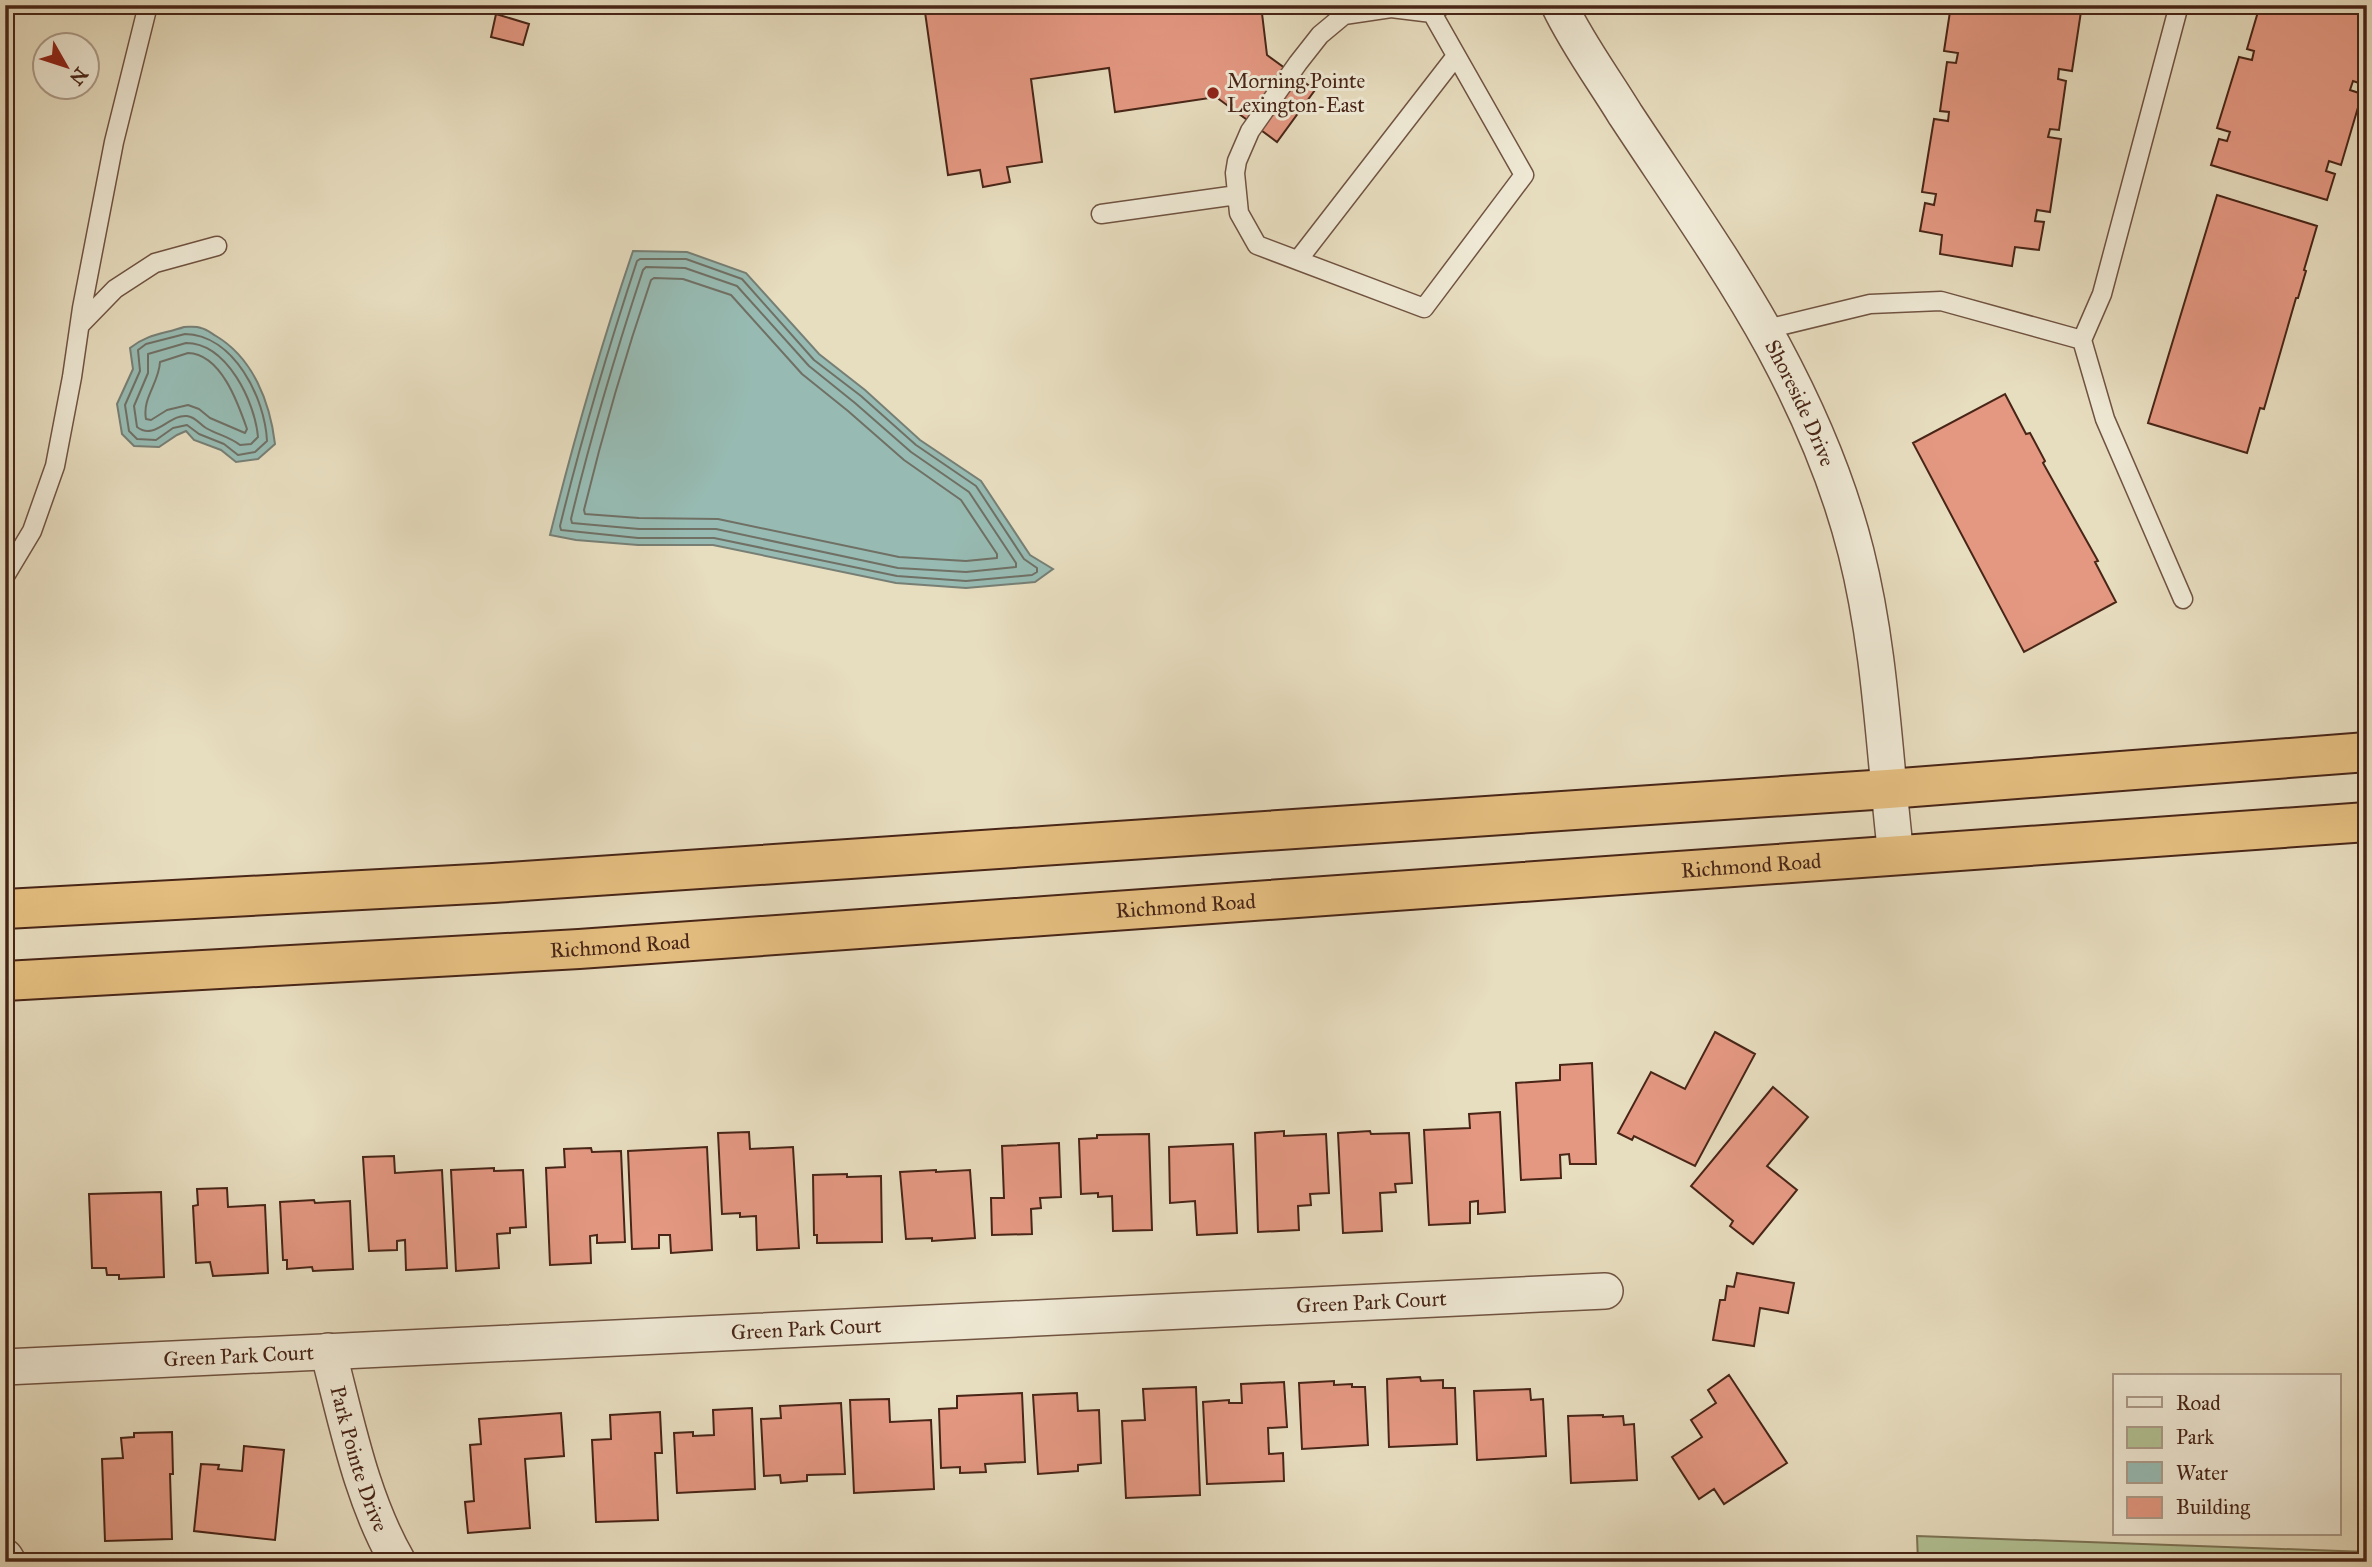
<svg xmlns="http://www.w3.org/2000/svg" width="2372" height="1567" viewBox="0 0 2372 1567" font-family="'IM FELL Great Primer',serif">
  <rect width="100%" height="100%" fill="#e7ddbf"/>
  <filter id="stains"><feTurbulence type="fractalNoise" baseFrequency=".00286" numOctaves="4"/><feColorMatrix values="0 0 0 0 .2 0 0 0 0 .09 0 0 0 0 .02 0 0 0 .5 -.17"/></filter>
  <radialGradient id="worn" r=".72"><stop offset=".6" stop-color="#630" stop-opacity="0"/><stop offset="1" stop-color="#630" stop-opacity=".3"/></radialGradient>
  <path fill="#b2c294" stroke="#7d7456" stroke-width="2" d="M1917 1536 2367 1552V1562H1918Z"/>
  <path fill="#97bbb3" stroke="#777f75" stroke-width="2" d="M633 251 687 252 746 273 819 354 865 390 920 440 981 481 1030 555 1053 569 1035 582 966 588 896 583 713 545H638L576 540 550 535C574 439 601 345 633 251Z
    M184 327C190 327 196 326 201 328 206 329 211 333 216 336 253 358 270 402 275 444L258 459 236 462 221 450 194 440 186 431 177 435 159 447 134 446 122 434 117 404 133 369 130 348C147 334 164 334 184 327Z"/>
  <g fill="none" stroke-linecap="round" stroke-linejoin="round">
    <path stroke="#707065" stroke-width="2" d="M640 259H686L742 279 814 360 861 396 916 445 976 486 1024 559 1037 568V572L1032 575 966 581 897 576 714 538H638L561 530 560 526C582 436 608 349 637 261Z
      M646 267 685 268 737 286 809 366 855 403 911 452 969 492 1016 563V567L966 572 898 568 716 529H639L572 523 571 519C591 435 616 352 643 270Z
      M654 278 683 279 731 295 802 374 848 411 904 460 961 500 997 554V558L966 561 899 557 718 519 639 518 585 514 584 510C603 432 625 356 651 280Z
      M185 334C234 335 265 398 267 441L255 452 238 455 224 444 199 434 187 425 173 428 156 440 137 439 129 431 125 405 140 371 138 350 146 344Z
      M186 343C227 343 255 402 258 437L251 444 240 445C228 436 218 435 206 428 199 424 196 417 187 416 169 414 155 441 137 427L134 406 148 373V354Z
      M188 353C221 354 238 403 247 429L245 433 210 418 199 409 188 405 167 410 151 420 146 419C142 398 159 383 160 362Z"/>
  </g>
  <path fill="#e49882" stroke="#482517" stroke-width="2" d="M924 5H1261L1267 55 1315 90 1277 142 1216 97 1115 112 1109 68 1031 79 1042 162 1007 167 1010 182 983 187 980 170 948 175Z
    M1951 5H2082L2072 71 2059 69 2058 79 2066 81 2059 130 2050 129 2048 137 2061 139 2050 212 2037 210 2035 221 2044 222 2039 250 2015 247 2012 266 1940 254 1942 235 1920 231 1925 203 1934 205 1936 194 1922 192 1934 119 1948 121 1949 112 1940 111 1947 62 1956 63 1958 53 1944 51Z
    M2260 5H2367V70L2362 84 2353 81 2350 90 2362 94 2341 165 2329 161 2326 171 2335 174 2327 200 2211 165 2219 139 2227 141 2230 132 2217 128 2239 57 2252 60 2254 51 2247 49Z
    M496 14 529 24 523 45 491 37Z
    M2217 195 2317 226 2304 270 2306 271 2298 298H2296L2264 409 2260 408 2247 453 2148 423Z
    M2005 394 2026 434 2030 433 2045 461 2043 463 2098 561 2095 562 2116 602 2024 652 1913 443Z
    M1715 1032 1755 1054 1695 1166 1634 1136 1632 1140 1618 1133 1651 1072 1685 1089Z
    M1592 1063 1596 1164H1570L1569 1154 1560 1155 1561 1178 1521 1180 1516 1083 1560 1080V1065Z
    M1773 1087 1808 1117 1767 1166 1797 1190 1753 1244 1730 1226 1733 1221 1691 1186Z
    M1500 1112 1505 1212 1478 1214V1201L1470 1202V1223L1429 1225 1424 1130 1470 1128 1469 1114Z
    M1284 1131V1136L1326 1134 1329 1193 1310 1194 1311 1205 1298 1206 1299 1230 1258 1232 1255 1133Z
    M1370 1131 1371 1134 1409 1133 1412 1183 1395 1184 1396 1192 1380 1193 1382 1231 1343 1233 1338 1133Z
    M749 1132 750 1149 793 1147 799 1248 757 1250 756 1216 740 1217V1213L722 1214 718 1133Z
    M1149 1134 1152 1230 1113 1231 1112 1196 1098 1197V1193L1081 1194 1079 1139 1097 1138V1135Z
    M1059 1143 1061 1197 1040 1198 1041 1208 1031 1209 1032 1234 992 1235 991 1198H1004L1002 1146Z
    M1233 1144 1237 1233 1197 1235 1195 1201 1170 1203 1169 1147Z
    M707 1147 712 1250 671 1253 670 1235H659V1248L632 1249 628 1151Z
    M591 1148 592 1152 621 1151 625 1242 597 1243V1235L590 1236 591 1263 550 1265 546 1168 565 1167 564 1149Z
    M394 1156 395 1173 442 1170 447 1268 406 1270 405 1240 397 1241V1250L369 1251 363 1157Z
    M494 1168V1171L523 1170 526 1227 510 1228V1233L497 1234 499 1268 456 1271 451 1170Z
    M936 1170V1172L970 1170 975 1238 932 1241V1238L906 1239 900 1172Z
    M847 1174V1177L881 1176 882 1242 817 1243V1235H814L813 1175Z
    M227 1188 228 1207 265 1205 268 1273 213 1276 210 1262 196 1263 193 1206 198 1205 197 1189Z
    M161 1192 164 1277 119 1279V1275H107L106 1268H92L89 1194Z
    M314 1200 315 1203 350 1201 353 1269 313 1271 312 1267 287 1269V1260H283L280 1202Z
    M1737 1273 1794 1283 1788 1313 1760 1308 1754 1346 1713 1340 1720 1300H1725L1727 1286 1734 1287Z
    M1729 1375 1787 1463 1724 1504 1714 1489 1699 1499 1672 1457 1702 1437 1691 1420 1716 1403 1708 1390Z
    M1420 1377 1421 1381 1443 1380V1388H1455L1457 1444 1389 1447 1387 1379Z
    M1334 1381V1385L1352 1384V1387H1365L1368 1445 1302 1449 1299 1383Z
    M1284 1382 1287 1427 1268 1428 1269 1454 1283 1453 1284 1481 1207 1484 1203 1402 1229 1400V1403H1242L1241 1384Z
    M1196 1387 1200 1495 1126 1498 1122 1421 1145 1420 1143 1389Z
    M1530 1389 1531 1400 1543 1399 1546 1456 1477 1460 1474 1391Z
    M1022 1393 1025 1462 985 1464 986 1472 960 1473V1467L941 1468 939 1409 957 1408V1396Z
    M1077 1393 1078 1411 1099 1410 1101 1463 1078 1465V1471L1038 1474 1033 1395Z
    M889 1399 890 1422 931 1420 934 1489 854 1493 850 1400Z
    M841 1403 845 1474 807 1475V1481L781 1483 780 1475 764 1476 761 1419 781 1418 780 1406Z
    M752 1408 755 1489 677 1493 674 1433 693 1432V1436L714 1435 713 1410Z
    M660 1412 662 1453H655L658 1520 596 1522 592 1440 611 1439 610 1415Z
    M561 1413 564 1456 525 1459 530 1528 468 1533 465 1502 474 1501 470 1445 481 1444 479 1419Z
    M1603 1415V1417L1623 1416 1624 1425 1634 1424 1637 1480 1571 1483 1568 1416Z
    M172 1432 173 1474H170L172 1539 105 1541 102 1459 123 1458 121 1438 134 1437V1433Z
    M244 1446 284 1450 275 1540 194 1531 201 1464 219 1465 218 1469 242 1471Z"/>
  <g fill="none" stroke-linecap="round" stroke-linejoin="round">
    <defs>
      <path id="service" d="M1432 13 1524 175 1424 308 1257 245 1239 213 1235 173 1237 161 1250 131 1298 63 1320 35 1344 15 1391 8 1432 13 1443 5
        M1101 214 1237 195
        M1298 260 1456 56
        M80 325 115 289 155 263 217 246
        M1763 330 1870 304 1941 301 2082 340 2105 419 2183 599
        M2082 340 2102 294 2179 5
        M5 576 32 531 55 466 72 377 82 308 114 142 148 5"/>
      <g id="minor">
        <path id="s1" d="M1559 5C1577 43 1603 78 1625 114 1675 190 1729 266 1773 346 1808 411 1838 480 1856 552 1881 651 1884 755 1896 856"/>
        <path id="s2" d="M328 1351C347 1423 361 1498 398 1562"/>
        <path id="s3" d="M5 1367 1605 1291"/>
        <path d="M5 1557 8 1562"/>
      </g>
      <g id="trunk">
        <path d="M5 909 493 883 1888 789 2367 752"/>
        <path id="s4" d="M5 981 579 949 2367 822"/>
      </g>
    </defs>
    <use href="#service" stroke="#705341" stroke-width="21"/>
    <use href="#minor" stroke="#705341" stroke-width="38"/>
    <use href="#trunk" stroke="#482517" stroke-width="42"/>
    <use href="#service" stroke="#efe9d5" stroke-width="18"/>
    <use href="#minor" stroke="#efe9d5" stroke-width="35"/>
    <use href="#trunk" stroke="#e4be80" stroke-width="38"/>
  </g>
  <circle fill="#8f2418" stroke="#efe9d5" stroke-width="2.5" cx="1213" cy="93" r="7"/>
  <g text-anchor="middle" stroke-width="6" stroke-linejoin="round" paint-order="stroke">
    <g font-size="21" fill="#482517" stroke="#efe9d5" text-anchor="start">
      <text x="1227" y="88">Morning Pointe<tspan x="1227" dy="24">Lexington-East</tspan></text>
    </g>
    <g font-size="21" fill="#482517" stroke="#efe9d5">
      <text dy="7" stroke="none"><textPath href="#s1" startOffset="466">Shoreside Drive</textPath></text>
      <text dy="7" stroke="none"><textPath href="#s4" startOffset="1750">Richmond Road</textPath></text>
      <text dy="7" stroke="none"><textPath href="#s4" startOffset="1183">Richmond Road</textPath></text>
      <text dy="7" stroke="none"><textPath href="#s4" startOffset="616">Richmond Road</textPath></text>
      <text dy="7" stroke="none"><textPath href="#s3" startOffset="1368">Green Park Court</textPath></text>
      <text dy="7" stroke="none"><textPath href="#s3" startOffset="802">Green Park Court</textPath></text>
      <text dy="7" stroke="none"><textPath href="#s3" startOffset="234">Green Park Court</textPath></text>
      <text dy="7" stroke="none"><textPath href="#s2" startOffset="112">Park Pointe Drive</textPath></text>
    </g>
  </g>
  <rect width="2372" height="1567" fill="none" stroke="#e7ddbf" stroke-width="28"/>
  <rect x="7" y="7" width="2358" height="1553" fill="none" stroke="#482517" stroke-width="3.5"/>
  <rect x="14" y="14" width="2344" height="1539" fill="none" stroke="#482517" stroke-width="2"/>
  <rect x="2113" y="1374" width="228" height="161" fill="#efe9d5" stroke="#ac9b89" stroke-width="2"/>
  <rect x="2127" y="1397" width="35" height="10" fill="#efe9d5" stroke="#ac9b89" stroke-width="2"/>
  <text x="2176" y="1410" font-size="21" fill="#482517">Road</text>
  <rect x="2127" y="1427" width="35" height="21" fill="#b2c294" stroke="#ac9b89" stroke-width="2"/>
  <text x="2176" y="1444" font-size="21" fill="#482517">Park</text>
  <rect x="2127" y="1462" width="35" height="21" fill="#97bbb3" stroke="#ac9b89" stroke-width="2"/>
  <text x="2176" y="1480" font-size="21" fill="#482517">Water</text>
  <rect x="2127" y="1497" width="35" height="21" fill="#e49882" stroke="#ac9b89" stroke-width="2"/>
  <text x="2176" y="1514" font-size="21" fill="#482517">Building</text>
  <g transform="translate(66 66) rotate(129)"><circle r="33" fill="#efe9d5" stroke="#ac9b89" stroke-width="2"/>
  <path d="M0-5L12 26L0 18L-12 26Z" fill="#8f2418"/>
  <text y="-10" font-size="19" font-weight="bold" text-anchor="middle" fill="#482517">N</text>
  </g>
  <rect width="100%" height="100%" filter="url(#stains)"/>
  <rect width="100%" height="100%" fill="url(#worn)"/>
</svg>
